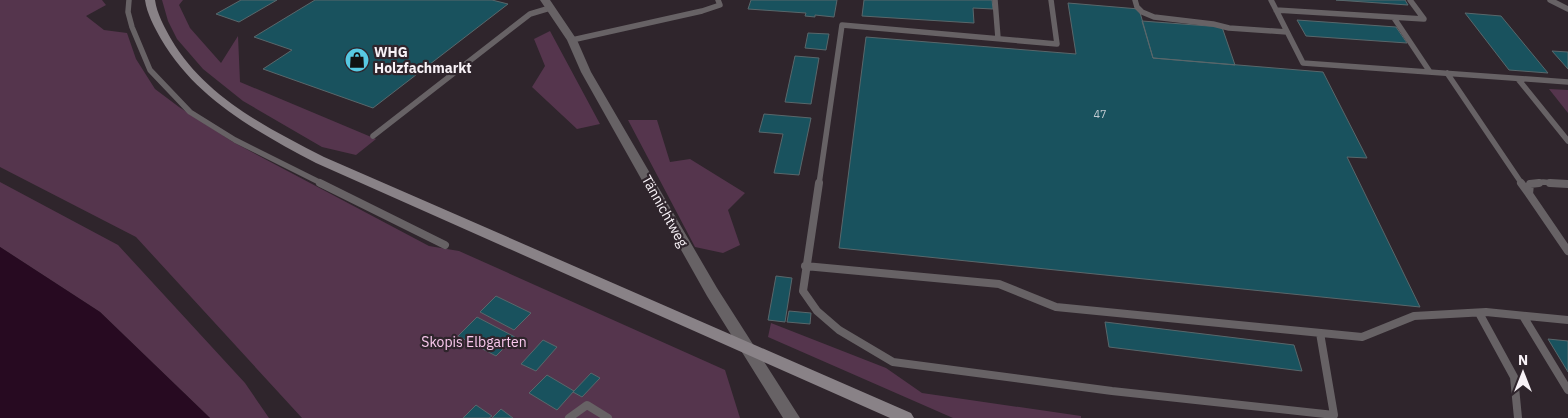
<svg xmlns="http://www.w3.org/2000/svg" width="1568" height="418" viewBox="0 0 1568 418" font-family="'IBM Plex Sans',sans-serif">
  <rect width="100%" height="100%" fill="#2f252c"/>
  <path fill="#55354d" d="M0 0H102L106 5 86 16 104 30 127 33 136 59 155 89 179 107 233 142 429 246 459 251 725 370 740 418H302L136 237 0 167Z
    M162 0H183L179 5 190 28 221 63 238 36 240 82 376 139 356 155 322 147 243 101 203 69 177 39 168 21Z
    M550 31 600 124 577 129 532 87 545 66 534 39Z
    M1549 89 1568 90V113Z
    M628 120H657L670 162 690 159 745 193 728 210 740 245 723 253 695 247Z
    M0 182 118 245 245 383 269 418H210L100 312 0 247Z
    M771 323 886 368 922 393 1081 416V418H953L768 337Z"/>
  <path fill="#270a21" d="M0 247 100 312 210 418H0Z"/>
  <path fill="#19525e" stroke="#59676b" d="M241 0H277L239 22 216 14Z
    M315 0H492L508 4 373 108 263 69 292 50 254 37Z
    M751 0H837L834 17 815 15V17L805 16 806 13 748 9Z
    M864 0H992L993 9 973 8 974 23 862 16Z
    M1336 0H1405L1408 5Z
    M1068 3 1139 9 1153 58 1323 72 1367 158 1347 157 1420 307 839 248 866 37 1076 54Z
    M1465 13 1501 16 1548 73 1509 70Z
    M1297 20 1396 27 1407 43 1306 36Z
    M1142 21 1222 27 1235 65 1153 58Z
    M808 33 829 34 826 50 805 48Z
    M1552 51 1568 52V69Z
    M795 56 819 58 811 104 785 102Z
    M764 114 811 118 799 175 774 173 783 134 759 132Z
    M776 276 792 278 785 322 768 320Z
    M496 296 531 313 514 330 480 312Z
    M789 311 811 313 810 324 787 322Z
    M477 317 515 337 496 356 458 336Z
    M1105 322 1294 345 1302 371 1109 347Z
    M1548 339 1568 341V372Z
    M543 340 557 347 536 371 521 364Z
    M591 373 600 378 582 397 573 392Z
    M547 375 574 391 557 410 529 393Z
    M476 405 492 416 489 418H463Z
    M501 409 513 418H492Z"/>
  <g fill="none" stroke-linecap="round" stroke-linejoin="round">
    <path stroke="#676265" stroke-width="5.5" d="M129 0 128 12 132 27 150 70 190 112 235 140 323 184
      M995 0 998 38
      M1135 0 1137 7 1142 12 1154 17 1213 24 1229 28 1287 32
      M1271 0 1303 63 1568 82
      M1550 0 1568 9
      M1276 10 1424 19 1410 0
      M1394 18 1430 72
      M572 40 702 11 720 5 718 0
      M1447 73 1522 184
      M1518 79 1568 141
      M373 136 530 14 550 8
      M819 184 842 25 1057 44 1051 0
      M1531 184 1543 182 1566 184"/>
    <path stroke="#676265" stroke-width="8" d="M320 183 445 245
      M819 183 803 291 817 311 839 330 893 362 1112 391 1334 415 1320 333
      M1521 183 1529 194
      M1539 183 1530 184 1529 194 1568 251
      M1550 183 1568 184
      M805 266 999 284 1056 307 1362 337 1414 316 1486 312 1568 320
      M1479 313 1514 377 1518 418
      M1523 316 1568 390
      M569 418 587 405 608 418"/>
    <path fill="#676265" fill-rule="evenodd" d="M540 0H550L577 40 591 72 717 288 800 418H783L707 296 581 72 567 40Z"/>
    <path fill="#898287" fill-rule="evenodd" d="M145 0H155C157 14 164 26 171 39 205 97 266 127 324 157L911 413 914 418H890L316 163C256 131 196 99 161 39 154 26 147 14 145 0Z"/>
  </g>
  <defs>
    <symbol id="shop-disc" viewBox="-11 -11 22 22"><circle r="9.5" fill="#57c9e2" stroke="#2f252c"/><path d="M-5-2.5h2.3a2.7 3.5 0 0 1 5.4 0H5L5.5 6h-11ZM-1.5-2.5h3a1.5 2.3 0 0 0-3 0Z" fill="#111"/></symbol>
  </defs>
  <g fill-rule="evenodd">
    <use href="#shop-disc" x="343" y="46" width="28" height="28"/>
  </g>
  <g text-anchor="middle" stroke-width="4.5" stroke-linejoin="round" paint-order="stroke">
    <g font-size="11" fill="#c0cad1">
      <text x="1100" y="118">47</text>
    </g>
    <g font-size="14" font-weight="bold" fill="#f8f2f7" stroke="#2f252c" text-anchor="start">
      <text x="374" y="57">WHG<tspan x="374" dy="16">Holzfachmarkt</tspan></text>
    </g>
    <g font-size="14" fill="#f8f2f7" stroke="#2f252c">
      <text transform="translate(665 211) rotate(61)" y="5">Tännichtweg</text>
    </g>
    <g font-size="14" fill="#fac9ee" stroke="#2f252c">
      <text x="474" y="347">Skopis Elbgarten</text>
    </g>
  </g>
  <g transform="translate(1523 373)" stroke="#2f252c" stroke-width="4" paint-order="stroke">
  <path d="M0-4L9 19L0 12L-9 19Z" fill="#f8f2f7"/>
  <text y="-8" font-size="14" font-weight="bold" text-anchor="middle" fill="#f8f2f7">N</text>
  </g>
</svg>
